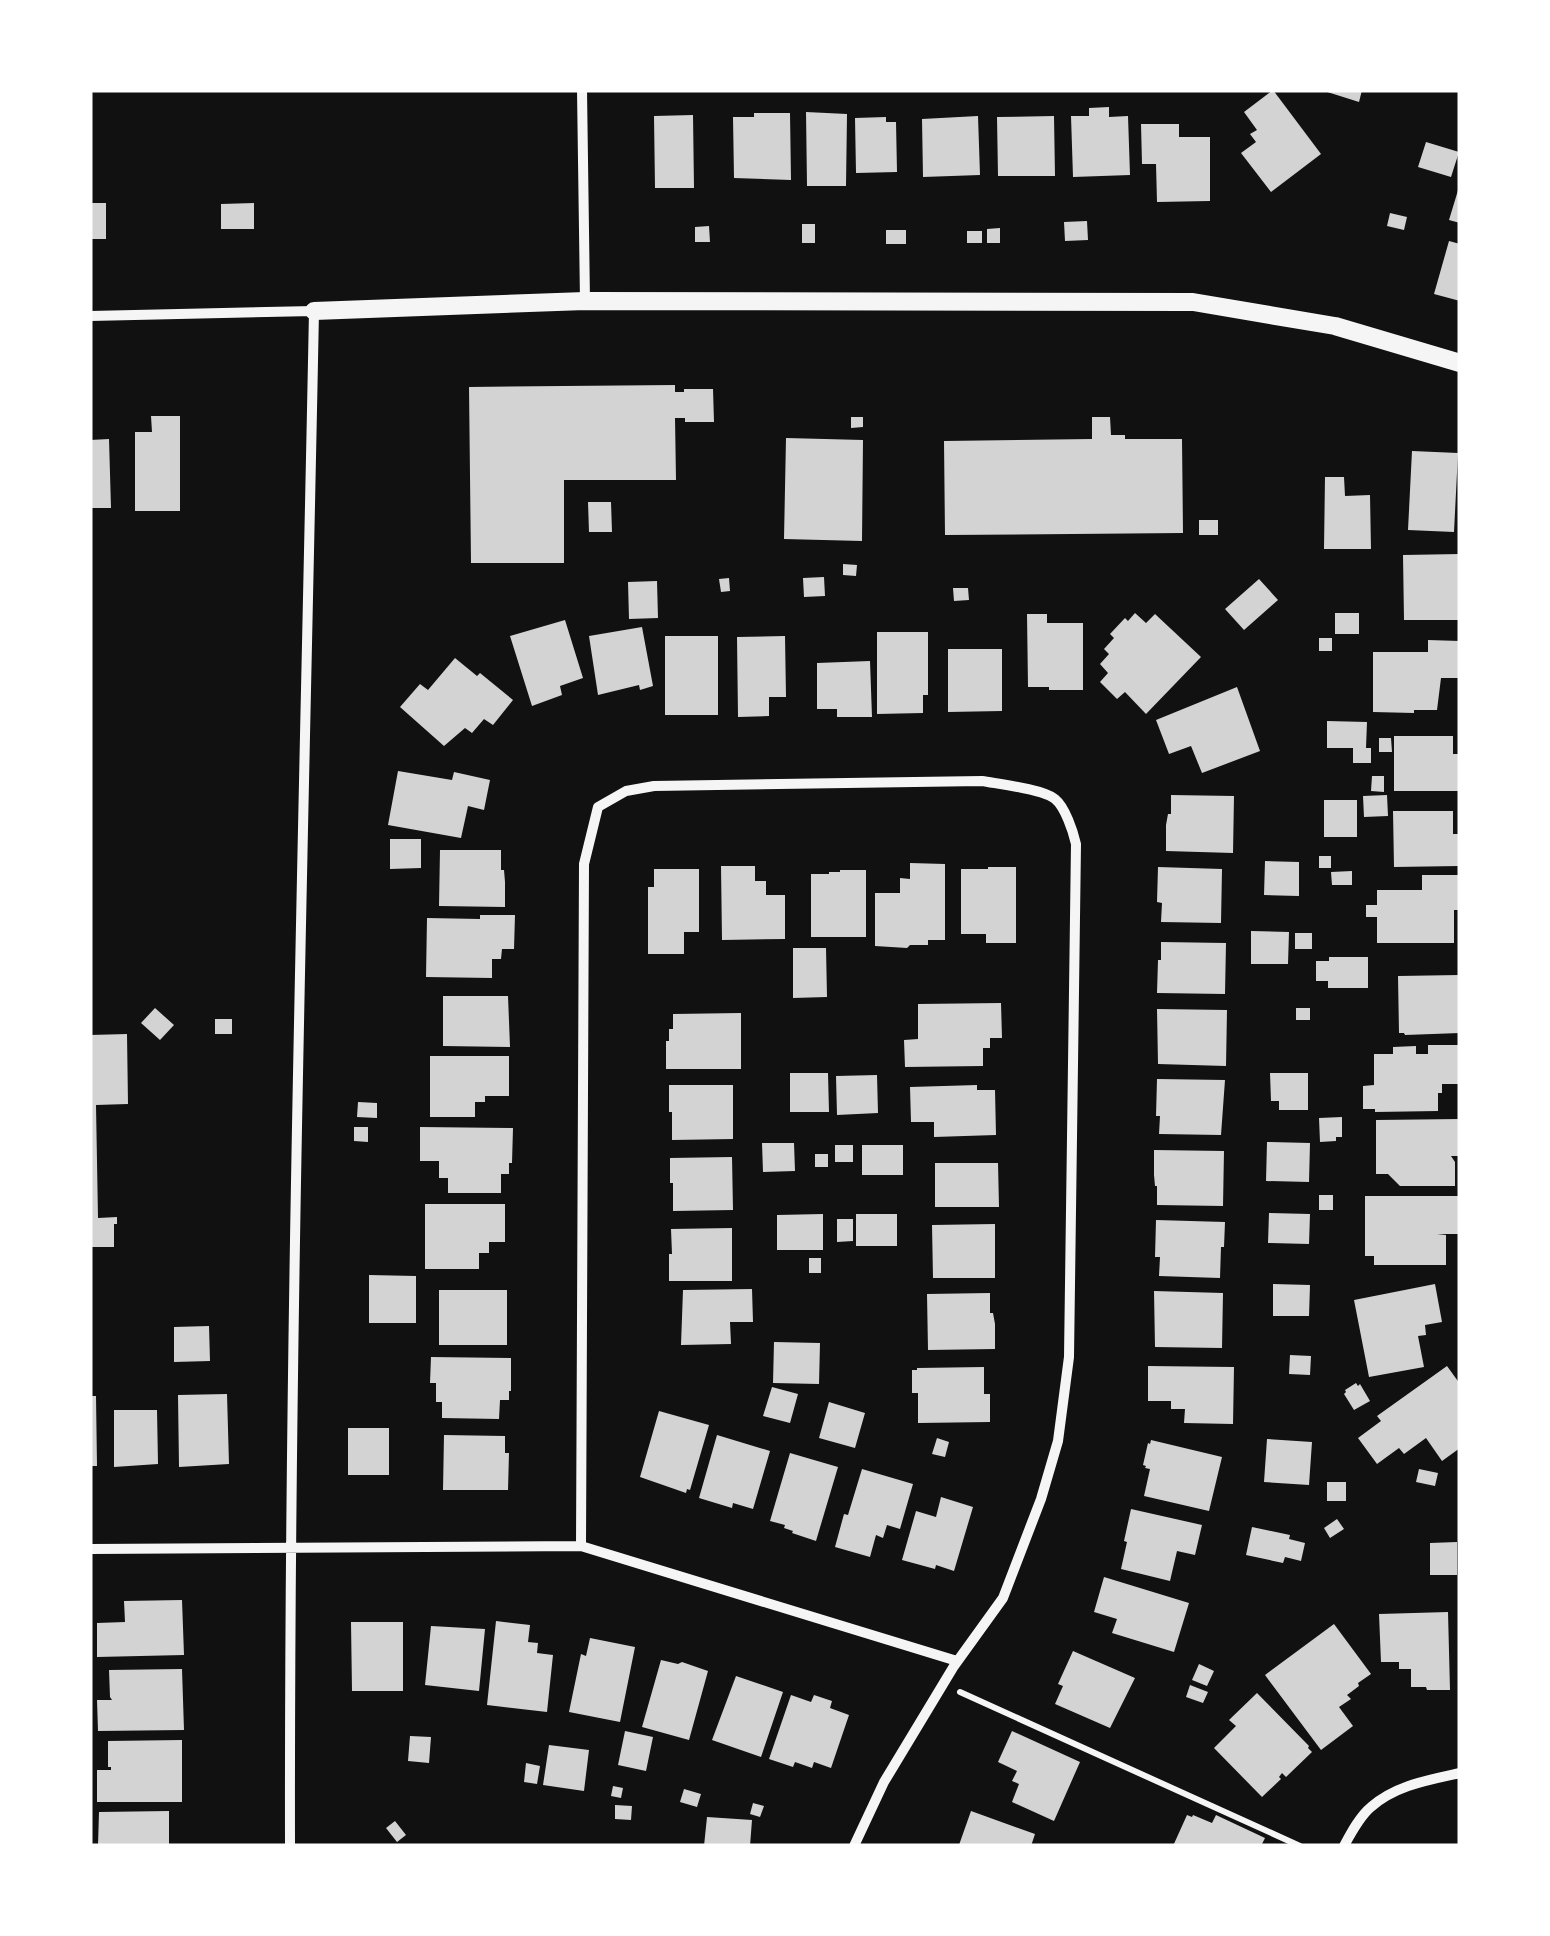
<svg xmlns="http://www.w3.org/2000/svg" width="1550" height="1936" viewBox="0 0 1550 1936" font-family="Helvetica,sans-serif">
  <rect width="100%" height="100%" fill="#111"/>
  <path fill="#d3d3d3" d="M1273 90 1321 154 1271 192 1241 153 1256 142 1250 134 1257 130 1244 112Z
    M1321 90H1362L1359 102Z
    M1109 107V117L1128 116 1130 175 1073 177 1071 116H1089V108Z
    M806 112 847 114 846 186H807Z
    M754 113H790L791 180 734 178 733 117H754Z
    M693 115 694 188H655L654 116Z
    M978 116 980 175 923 177 922 119Z
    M1054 116 1055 176H998L997 117Z
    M886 117V122H896L897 172 856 173 855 118Z
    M1141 124H1179V137H1210V201L1157 202 1156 164H1142Z
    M1426 142 1459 152 1451 177 1418 167Z
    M1459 187 1460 188V223L1449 220Z
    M90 203H106V239H90Z
    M254 203V229H221V204Z
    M1390 213 1407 217 1404 230 1387 226Z
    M1087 221 1088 240 1065 241 1064 222Z
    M802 224H815V243H802Z
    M709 226 710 242H695V227Z
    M1000 228V243H987V229Z
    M886 230H906V244H886Z
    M967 231H982V243H967Z
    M1449 241 1460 244V301L1434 294Z
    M675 385V392H684V389H713L714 422H685V418H675L676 480H564V563H471L469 387Z
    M151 416H180V511H135V432H152Z
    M851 417H863V427L851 428Z
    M1092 417H1110L1111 435H1125V439H1182L1183 533 945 535 944 441 1092 439Z
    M786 438 863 440 862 541 784 539Z
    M109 439 111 508H90V440Z
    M1412 451 1458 453 1454 532 1408 530Z
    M1325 477H1344L1345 496 1370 495 1371 549H1324Z
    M588 502H611L612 532H589Z
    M1199 520H1218V535H1199Z
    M1460 554V620H1404L1403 555Z
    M843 564 857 565 856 576 843 575Z
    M824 577 825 596 804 597 803 578Z
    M729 578 730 591 721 592 719 579Z
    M1259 579 1278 600 1244 630 1225 609Z
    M657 581 658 618 629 619 628 582Z
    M953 588H968L969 600 954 601Z
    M1135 613 1146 623 1155 614 1201 657 1146 714 1125 692 1117 699 1100 682 1108 673 1100 664 1109 654 1104 649 1114 638 1110 634 1125 618 1128 621Z
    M1335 613H1359V634H1335Z
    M1027 614H1047V623H1083V690H1049V687H1028Z
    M565 620 583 678 560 686 562 695 532 706 510 636Z
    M642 627 653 686 640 690 639 685 598 695 589 636Z
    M877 632H928V695H923V713L877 714Z
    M665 636H718V715H665Z
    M785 636 786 697H769V716L738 717 737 637Z
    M1319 638H1332V651H1319Z
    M1428 640 1460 641V678H1441L1437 710H1414V713L1373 712V652H1428Z
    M948 649H1002V711L948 712Z
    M455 658 477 676 480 673 513 700 493 725 484 719 472 733 465 728 444 746 400 707 420 684 428 690Z
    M870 661 872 717H837V709H817V663Z
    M1237 687 1260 751 1202 773 1191 746 1169 754 1156 720Z
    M1327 721 1367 722 1366 748H1371V763H1353V748H1327Z
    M1394 736H1453V754H1460V791H1394Z
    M1379 738H1391L1392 752H1379Z
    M398 771 452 780 454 772 490 780 484 810 468 806 461 838 388 825Z
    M1372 776H1384V792L1371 791Z
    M1171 795 1234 796 1233 853 1166 851V825L1168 814H1171Z
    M1387 795 1388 816 1364 817 1363 796Z
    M1324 800H1357V837H1324Z
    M1393 811H1453V834H1460V866L1394 867Z
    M390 839H421V868L390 869Z
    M440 850H501V870H504L505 882V907L439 906Z
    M1319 856H1331V868H1319Z
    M1265 861 1299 862V896L1264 895Z
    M910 863 945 864V940H928V945H910L907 948 875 946V893H900V878L910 879Z
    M721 866H755V881H766V895H785V939L722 940Z
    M988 867H1016V943H986V934H961V869H988Z
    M1158 867 1222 869 1221 923 1161 922 1162 903 1157 902Z
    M654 869H699V932H684V954H648V887H654Z
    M840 870H866V937H811V874H829V872H840Z
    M1352 871V885H1332L1331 872Z
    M1422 875H1460V910H1454V943H1377V917H1366V905H1377V890H1422Z
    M480 915H515L514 949H502L501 959H492V978L426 977 427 918 480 919Z
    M1251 931 1289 932 1288 964H1251Z
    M1295 933H1312V949H1295Z
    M1161 942 1226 943 1225 994 1157 993 1158 960H1161Z
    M793 948H826L827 997 793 998Z
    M1329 957H1368V988H1328V981H1316V961H1329Z
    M1459 975 1460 1033 1405 1035 1404 1033H1399L1398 976Z
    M443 996H508L510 1047 443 1046Z
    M1001 1003 1002 1038H990V1048H983V1066L905 1067 904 1040 918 1039V1004Z
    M155 1008 174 1025 160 1040 141 1023Z
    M1296 1008H1310V1020H1296Z
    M1157 1009 1227 1010 1226 1066 1158 1064Z
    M741 1013V1069H666V1041H669V1029H673V1014Z
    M215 1019H232V1034H215Z
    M127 1034 128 1104 96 1105 98 1218 117 1217V1224H114V1247H90V1035Z
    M1428 1045H1460V1084H1442V1093H1438V1111L1375 1112V1109H1363V1086L1374 1085V1054H1393V1047L1416 1046V1054H1428Z
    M430 1056H509V1096H485V1102H475V1117H430Z
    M790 1073H828L829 1112H790Z
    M1270 1073H1308V1110H1279V1101H1271Z
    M877 1075 878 1113 837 1115 836 1076Z
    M1157 1079 1225 1080 1221 1135 1159 1134 1160 1116H1156Z
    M669 1085H733V1139L672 1140V1112H669Z
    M977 1085V1090H995L996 1135 934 1137V1122H911L910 1087Z
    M358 1102 377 1103V1118L357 1117Z
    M1342 1117V1137H1336V1141L1320 1142 1319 1118Z
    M1460 1119V1156H1451L1455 1162V1186H1400L1388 1174H1376V1120Z
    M354 1127H368V1142L354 1141Z
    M420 1127 513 1128 512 1163H509V1174H501V1193H448V1178H439V1161H420Z
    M1267 1142 1310 1143 1309 1182 1266 1181Z
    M762 1143H794L795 1171 763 1172Z
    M835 1145H853V1162H835Z
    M862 1145H903V1175H862Z
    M1154 1150 1224 1151 1223 1206 1157 1205V1186H1155L1154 1175Z
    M815 1154H828V1167H815Z
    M732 1157 733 1210 673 1211V1183H670V1158Z
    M935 1163H998L999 1207H935Z
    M1319 1195H1333V1210H1319Z
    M1365 1196H1460V1234H1437L1446 1235V1265H1374V1256H1365Z
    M425 1204H505V1242H489V1253H479V1269H425Z
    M1269 1213 1310 1214 1309 1244 1268 1243Z
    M823 1214V1250H777V1215Z
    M856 1214H897V1246H856Z
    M837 1219H853V1241L837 1242Z
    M1156 1220 1225 1222 1224 1247H1221L1220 1278 1159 1276 1160 1257H1155Z
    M995 1224V1278H933L932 1225Z
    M732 1228V1281H669V1254H672L671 1229Z
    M809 1258H821V1273H809Z
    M369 1275 416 1276V1323H369Z
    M1273 1284 1310 1285 1309 1316H1273Z
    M1435 1284 1442 1322 1425 1325 1426 1335 1418 1336 1424 1367 1369 1377 1354 1300Z
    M752 1289 753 1322H730L731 1344 681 1345 683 1290Z
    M439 1290H507V1345H439Z
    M1154 1291 1223 1293 1222 1348 1155 1347Z
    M990 1293V1313H993L995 1324V1349L928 1350 927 1294Z
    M209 1326 210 1361 174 1362V1327Z
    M774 1342 820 1343 819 1384 773 1383Z
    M1290 1355 1311 1356 1310 1375 1289 1374Z
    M431 1357 511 1358V1391H509V1400H500L499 1419 442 1418V1402H436V1383H430Z
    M1148 1366 1234 1367 1233 1424 1184 1423 1185 1409H1171V1401H1148Z
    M1447 1366 1460 1384V1448L1442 1461 1426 1438 1404 1454 1399 1448 1377 1464 1358 1438 1381 1421 1377 1416Z
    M984 1367V1394H990V1422L918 1423V1393H912V1370H917V1368Z
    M1356 1383 1358 1386 1360 1384 1370 1401 1354 1410 1344 1394 1346 1392 1345 1390Z
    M772 1387 798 1394 790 1423 763 1416Z
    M227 1394 229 1464 179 1467 178 1395Z
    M90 1396H96L97 1466H90Z
    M829 1402 865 1413 855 1448 819 1438Z
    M114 1410H157L158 1464 114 1467Z
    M659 1411 709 1425 690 1490 687 1489 686 1493 640 1477Z
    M348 1428H389V1475H348Z
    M444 1435 505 1436V1453H509L508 1490H443Z
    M717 1435 770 1451 753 1509 733 1503 732 1508 699 1498Z
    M937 1438 949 1442 945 1457 932 1454Z
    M1267 1439 1312 1442 1309 1485 1264 1482Z
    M1151 1440 1222 1457 1209 1511 1144 1496 1150 1469 1145 1468 1146 1466 1143 1465 1148 1443 1150 1444Z
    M790 1453 838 1467 816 1541 792 1533 793 1531 784 1528 785 1525 770 1521Z
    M862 1469 913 1484 900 1529 887 1525 883 1538 876 1535 870 1557 835 1547 844 1514 848 1515Z
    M1419 1469 1438 1473 1435 1486 1416 1482Z
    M1327 1482H1346V1501H1327Z
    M941 1497 973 1507 954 1571 936 1565 935 1569 902 1560 916 1511 936 1517Z
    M1131 1509 1202 1525 1195 1555 1177 1551 1170 1581 1121 1569 1127 1542 1124 1541Z
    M1337 1519 1344 1529 1330 1538 1324 1528Z
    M1252 1527 1290 1535 1289 1539 1305 1543 1301 1561 1285 1557 1283 1563 1246 1555Z
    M1457 1542V1575H1430V1543Z
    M1104 1577 1189 1603 1174 1652 1112 1633 1117 1619 1094 1612Z
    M182 1600 184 1655 97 1657V1623L125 1622 124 1601Z
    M1448 1612 1450 1690H1427L1426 1687H1411V1669H1399V1662H1381L1379 1614Z
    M496 1621 530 1625 528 1642 538 1643 537 1653 553 1655 547 1712 487 1705Z
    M351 1622H403V1691H352Z
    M1334 1624 1371 1674 1358 1683 1359 1686 1347 1695 1351 1699 1339 1707 1353 1726 1321 1750 1265 1675Z
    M431 1626 485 1629 479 1691 425 1685Z
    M590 1638 635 1647 620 1722 569 1712 581 1654 586 1656Z
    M1073 1651 1135 1678 1110 1728 1055 1704 1063 1686 1058 1684Z
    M661 1660 678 1664 682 1662 708 1671 689 1740 642 1727Z
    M1199 1664 1214 1671 1207 1686 1192 1680Z
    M182 1669 184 1730 98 1731 97 1700H112L110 1697 109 1670Z
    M736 1676 783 1692 761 1757 712 1740Z
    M1190 1685 1208 1692 1203 1703 1186 1697Z
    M1257 1693 1309 1746 1308 1748 1312 1752 1286 1777 1282 1773 1279 1777 1281 1779 1262 1797 1214 1748 1236 1726 1229 1720Z
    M791 1695 811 1702 814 1695 832 1701 830 1708 849 1715 831 1768 814 1762 812 1768 795 1762 793 1767 769 1759Z
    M625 1731 653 1737 646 1771 618 1765Z
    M1012 1731 1080 1762 1054 1821 1012 1802 1019 1784 1012 1781 1017 1771 998 1762Z
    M410 1736 431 1737 429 1763 408 1761Z
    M182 1740V1802H97V1770H111V1767H108V1741Z
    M549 1745 589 1750 584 1791 543 1785Z
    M526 1763 540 1766 537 1784 524 1782Z
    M613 1786 623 1788 621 1798 611 1796Z
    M684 1789 701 1794 697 1807 680 1802Z
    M753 1803 764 1806 760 1817 750 1814Z
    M615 1805 632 1806 631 1820 615 1819Z
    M169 1811V1846L98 1845 99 1812Z
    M971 1811 1035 1834 1031 1846 959 1845Z
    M1187 1815 1192 1817 1193 1815 1212 1823 1216 1815 1265 1838 1261 1846H1173Z
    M707 1817 752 1820 750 1846H704Z
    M395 1821 406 1835 397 1842 386 1828Z"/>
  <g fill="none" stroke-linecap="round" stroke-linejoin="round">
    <path stroke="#f5f5f5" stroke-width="6" d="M960 1692 1300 1846"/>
    <path stroke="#f5f5f5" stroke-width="10" d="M582 90 585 301
      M90 316 314 311C304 823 289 1334 290 1846
      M581 1546 584 864 598 807 626 791 654 786 982 781C998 784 1043 789 1055 799 1065 807 1073 831 1076 844L1069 1357 1058 1441 1041 1499 1003 1598 954 1666 884 1782 854 1846
      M90 1549 581 1546 957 1661
      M1344 1846C1351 1833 1360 1816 1371 1807 1396 1785 1429 1780 1460 1773"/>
    <path stroke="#f5f5f5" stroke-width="18" d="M314 311 585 301 1193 302 1335 326 1460 363"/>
  </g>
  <rect width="1550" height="1936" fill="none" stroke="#ffffff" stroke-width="185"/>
</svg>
